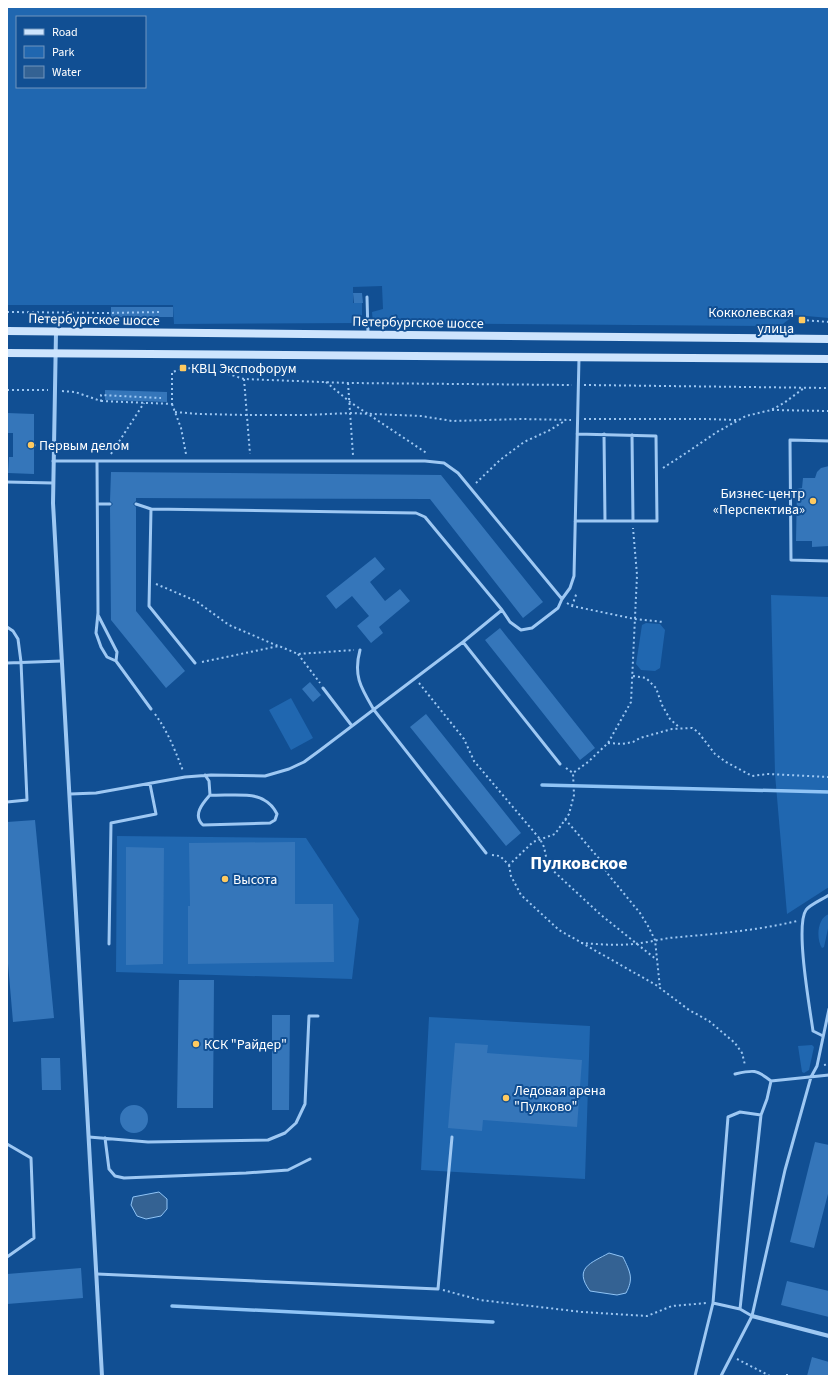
<svg xmlns="http://www.w3.org/2000/svg" width="836" height="1383" viewBox="0 0 836 1383" font-family="'Source Sans 3',sans-serif">
  <rect width="100%" height="100%" fill="#114f93"/>
  <path fill="#2067b0" fill-rule="evenodd" d="M7 7H829V318L795 315 780 326 373 323 372 312 383 309 382 286 353 287V303H362V323L174 324 173 305H7ZM17 17H145V87H17Z
    M771 595 829 597V887L787 914 775 774Z
    M646 623 660 624 665 630 660 668 655 671 641 670 636 664 642 625Z
    M291 698 313 738 291 750 269 710Z
    M117 836 306 838 359 919 352 979 116 972Z
    M829 914V924L824 947 822 948C816 939 817 918 829 914Z
    M429 1017 590 1026 585 1179 421 1170Z
    M812 1045 814 1047 809 1070 804 1073 802 1072 798 1046Z"/>
  <path fill="#346293" stroke="#90c4f6" d="M159 1192 167 1199V1209L161 1216 146 1219 137 1216 131 1205 133 1197Z
    M609 1253 623 1257C630 1272 634 1278 626 1293L617 1295 590 1291C573 1268 591 1263 609 1253Z"/>
  <g fill="none" stroke-linecap="round" stroke-linejoin="round">
    <path stroke="#90c4f6" stroke-width="3.5" d="M542 785 829 792
      M172 1306 493 1322"/>
  </g>
  <path fill="#3576ba" d="M353 293H362L363 303H354Z
    M111 307H173V317H111Z
    M105 390 167 392V402L105 400Z
    M7 413 34 414V474L8 473 9 457H13V433H7Z
    M829 466V546L812 547V541H796L797 489 802 488 803 478H815L817 472 821 468Z
    M111 472 441 475 543 602 523 618 430 499 136 498V501L133 504 136 507V611L185 671 166 688 111 620 110 507 113 504 110 501Z
    M375 557 385 569 370 582 385 601 400 589 410 601 379 627 383 633 371 643 357 626 369 616 352 596 336 609 326 596Z
    M500 628 595 748 580 760 485 640Z
    M310 682 321 695 313 702 302 689Z
    M426 714 521 833 506 846 410 727Z
    M35 820 54 1018 13 1022 7 952V822Z
    M295 842V904H333L334 962 188 964V906H190L189 843Z
    M126 847 164 848 163 964 126 965Z
    M179 980H214L213 1108H177Z
    M272 1015H290L289 1110H272Z
    M455 1043 488 1045 487 1053 582 1060 577 1127 483 1120 482 1131 448 1128Z
    M41 1058H60L61 1090H42Z
    M120 1119a14 14 0 1 1 28 0a14 14 0 1 1-28 0Z
    M815 1142 829 1145V1190L814 1248 790 1242Z
    M81 1268 83 1298 7 1304V1274Z
    M787 1281 829 1291V1317L781 1305Z
    M812 1357 829 1362V1376H807Z"/>
  <g fill="none" stroke-linecap="round" stroke-linejoin="round">
    <path stroke="#9ec8f3" stroke-width="2" stroke-dasharray="2 3" stroke-linecap="butt" d="M7 312 107 313 161 312
      M802 320 829 322
      M244 379 250 454
      M326 382 350 402 428 454
      M348 383 353 455
      M584 385 829 388
      M7 390H48
      M62 391 75 392 101 401V395L161 398
      M101 401 172 404V372L186 368 216 370 244 379 348 383 572 385
      M172 404 181 428 186 454
      M772 410 829 411
      M175 412 199 414 247 415H307L350 413 421 416 452 421 521 419 571 420
      M584 419H705L738 420
      M34 445 47 446
      M111 454 144 403
      M663 468 686 453 717 432 746 416 771 410 784 403 804 388
      M476 483 500 460 524 442 550 430 566 420
      M156 584 196 601 229 625 278 646
      M567 603 572 606 635 619 663 622
      M572 606 577 592
      M298 654 320 683
      M202 662 279 646 298 654 354 650
      M633 676 646 678 656 688 662 705 670 719 680 728
      M419 683 464 739 474 761 540 839 544 847 548 866 601 915 657 960
      M155 714C168 732 175 750 183 771
      M608 743 622 744 633 742 640 738 672 729 692 728 698 732 715 754 726 762 752 776 767 774 829 777
      M566 768 573 773
      M565 819 602 862 607 873 640 913 648 926 655 940 660 988
      M492 855 500 856 509 865 533 842 555 834 569 814 574 795 573 773 588 762 608 743 631 702 637 575 633 528
      M509 865 511 876 521 895 559 930 656 985 689 1010 709 1021 735 1043 742 1053 745 1065
      M581 943C598 944 616 946 633 944 645 943 657 940 669 938 712 934 755 931 797 921
      M824 1065 829 1064
      M443 1290 480 1300 582 1312 647 1316 672 1306 707 1303
      M737 1359 770 1376
      M787 1374V1376"/>
    <path stroke="#9ec8f3" stroke-width="3" d="M367 297 368 333
      M604 434 605 521
      M632 435 633 521
      M829 441 790 440 791 560 829 561
      M53 461H425L444 463 458 473 562 599
      M97 461 98 613 96 633 101 647 107 657 116 661
      M7 482 53 483
      M98 504H110
      M136 504 151 509
      M575 521H657L656 436 577 434
      M98 615 117 652 116 661 151 709
      M7 627 13 631 18 639 21 662 27 800 7 802
      M463 642 560 764
      M360 650C353 676 361 688 374 710L486 853
      M7 663 62 661
      M195 663 149 606 151 509 416 513 425 517 502 610 510 622 521 630 532 628 558 608 562 599 570 588 574 576 579 358
      M323 688 352 726
      M205 775 209 781 210 795C203 803 192 815 203 825L270 823 275 820 277 814C274 808 270 803 264 800 253 792 224 796 210 795
      M70 794 96 793 185 777 211 775 265 776 289 769 304 762 319 751 463 642 502 610
      M109 944 111 823 156 814 150 784
      M823 1036 813 1031C810 1009 795 926 806 910 809 905 823 899 829 895
      M735 1074C753 1070 756 1069 771 1081
      M89 1137 148 1142 268 1140 285 1133 296 1123 305 1104 309 1016H318
      M105 1138 109 1169 115 1176 124 1178 246 1173 288 1170 310 1159
      M7 1144 31 1158 34 1238 7 1257
      M97 1274 438 1289 452 1137
      M740 1309 713 1303 728 1117 740 1112 761 1115
      M752 1316 740 1309 761 1115 767 1099 771 1081 829 1075
      M695 1376 713 1303
      M721 1376 752 1316 785 1170 811 1077 817 1066 829 1009"/>
    <path stroke="#9ec8f3" stroke-width="4" d="M56 332 53 503 102 1376
      M752 1316 829 1336"/>
    <path stroke="#cde4fd" stroke-width="8" d="M7 331 829 339
      M7 353 829 359"/>
  </g>
  <g fill="#ffca60" stroke="#114f93" stroke-width="1.5">
    <rect x="798" y="316" width="8" height="8" rx="2"/>
    <rect x="179" y="364" width="8" height="8" rx="2"/>
    <circle cx="31" cy="445" r="4"/>
    <circle cx="813" cy="501" r="4"/>
    <circle cx="225" cy="879" r="4"/>
    <circle cx="196" cy="1044" r="4"/>
    <circle cx="506" cy="1098" r="4"/>
  </g>
  <g text-anchor="middle" stroke-width="4" stroke-linejoin="round" paint-order="stroke">
    <g font-size="14" fill="#fff" stroke="#114f93" text-anchor="start">
      <text x="794" y="317" text-anchor="end">Кокколевская<tspan x="794" dy="16">улица</tspan></text>
      <text x="191" y="373">КВЦ Экспофорум</text>
      <text x="39" y="450">Первым делом</text>
      <text x="805" y="498" text-anchor="end">Бизнес-центр<tspan x="805" dy="16">«Перспектива»</tspan></text>
      <text x="233" y="884">Высота</text>
      <text x="204" y="1049">КСК "Райдер"</text>
      <text x="514" y="1095">Ледовая арена<tspan x="514" dy="16">"Пулково"</tspan></text>
    </g>
    <g font-size="14" fill="#fff" stroke="#114f93">
      <text transform="translate(94 319) rotate(1)" y="5">Петербургское шоссе</text>
      <text transform="translate(418 322) rotate(1)" y="5">Петербургское шоссе</text>
    </g>
    <g font-size="18" font-weight="bold" fill="#fff" stroke="#114f93">
      <text x="579" y="869">Пулковское</text>
    </g>
  </g>
  <rect width="836" height="1383" fill="none" stroke="#ffffff" stroke-width="16"/>
  <rect x="16" y="16" width="130" height="72" fill="#114f93" stroke="#7095be"/>
  <rect x="24" y="29" width="20" height="6" fill="#cde4fd" stroke="#7095be"/>
  <text x="52" y="36" font-size="12" fill="#ffffff">Road</text>
  <rect x="24" y="46" width="20" height="12" fill="#2067b0" stroke="#7095be"/>
  <text x="52" y="56" font-size="12" fill="#ffffff">Park</text>
  <rect x="24" y="66" width="20" height="12" fill="#346293" stroke="#7095be"/>
  <text x="52" y="76" font-size="12" fill="#ffffff">Water</text>
</svg>
